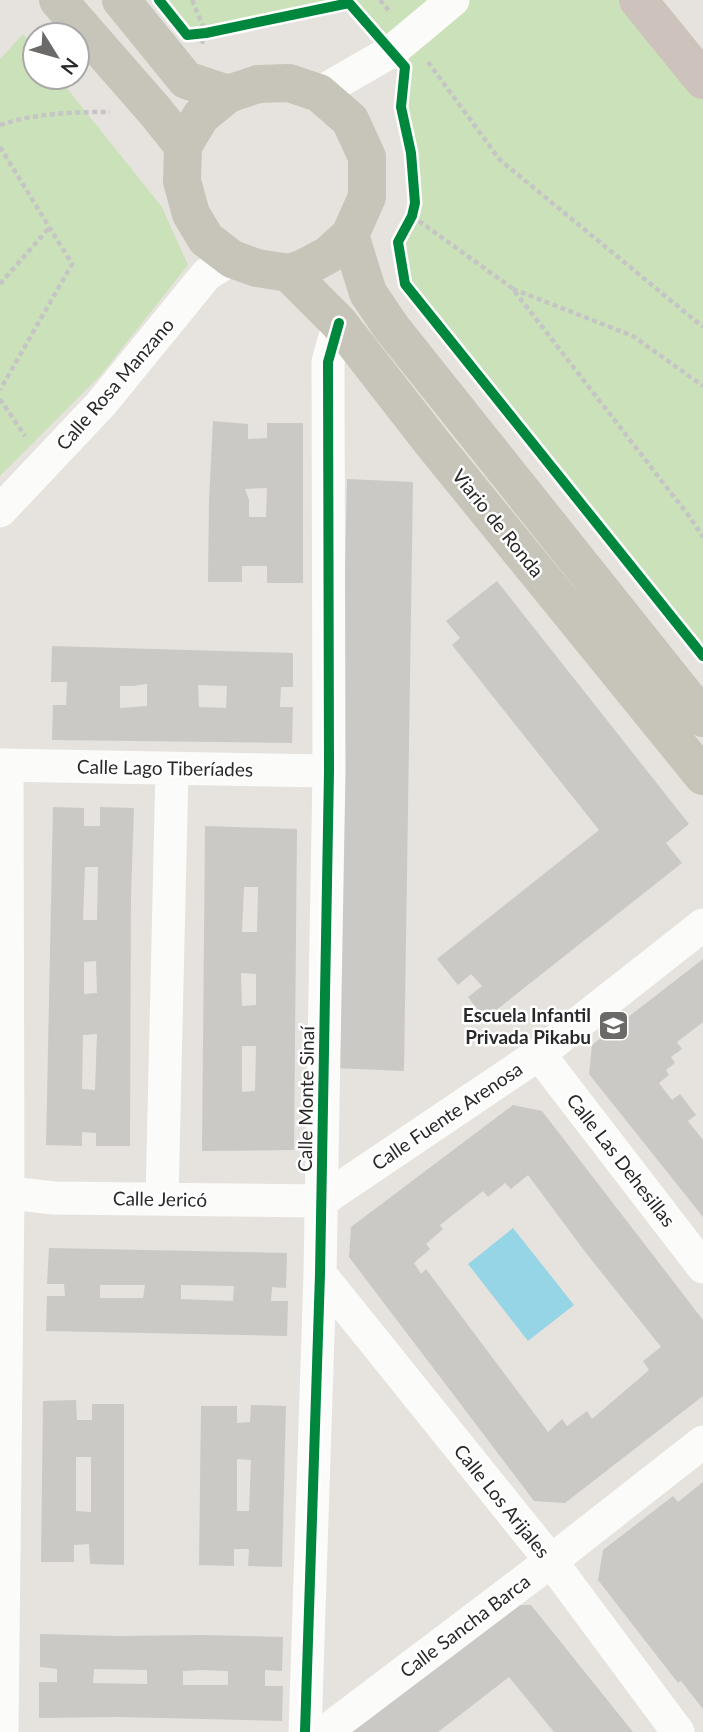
<svg xmlns="http://www.w3.org/2000/svg" width="703" height="1732" viewBox="0 0 703 1732" font-family="Lato,sans-serif">
  <rect width="100%" height="100%" fill="#e6e3de"/>
  <path fill="#cbe1b9" d="M159 0H636L703 86V656L405 284 398 242 412 216 415 203 411 153 401 107 405 67 349 3 206 33 187 35Z
    M23 34 35 48V77H58L162 207 188 265 100 376 0 476V59Z"/>
  <path fill="#96d5e5" d="M513 1228 574 1305 528 1341 468 1264Z"/>
  <path fill="#cbc9c5" fill-rule="evenodd" d="M213 421 248 424V439L267 438V423H303V583H267V566H242V582H208L209 500ZM267 488 266 517H249V500L245 489Z
    M347 479 413 482 404 1071 334 1068Z
    M497 581 689 824 666 843 682 863 485 1019 468 997 482 986 471 974 458 985 437 959 599 830 452 645 460 638 446 621Z
    M52 646 293 653V687H281L280 707H293L292 743 52 740 53 705H66L67 682H51ZM147 684V706L120 708V686H133ZM198 685 227 686 226 708 199 707Z
    M53 807 84 808V826H100V807L134 808 131 895 130 1146H96V1133L82 1132V1146L46 1145ZM85 867H98L97 920H83ZM96 961 97 993 84 994V962ZM97 1034 95 1090 82 1089 83 1035Z
    M205 826 297 829 294 1150 202 1151ZM244 887H258L257 932H242ZM241 973 256 974V1005L242 1006ZM242 1046H256L255 1091 242 1092Z
    M703 959V1022L677 1042 682 1049 671 1057 675 1063 666 1070 669 1075 659 1083 672 1100 680 1094 696 1115 688 1121 703 1140V1217L589 1074 592 1045Z
    M513 1105 542 1111 703 1320V1396L565 1503 534 1501 349 1257 351 1227ZM528 1175 586 1253 661 1347 643 1361 649 1370 592 1419 587 1411 567 1426 562 1419 548 1432 426 1269 421 1274 414 1263 430 1249 426 1244 443 1229 440 1225 483 1191 488 1197 505 1183 511 1189Z
    M49 1248 287 1253 286 1288 272 1287 271 1301H288L287 1336 46 1331 47 1296H65L64 1284H47ZM100 1285H145L143 1298H100ZM181 1285 234 1286 233 1301 181 1299Z
    M76 1400 77 1420H92V1404H124V1565L90 1564 89 1544 74 1545V1562H41L43 1401ZM76 1457H91V1512L76 1511Z
    M251 1405 286 1406 282 1567 248 1566 249 1549H234V1566L199 1565 201 1406H237V1423L250 1422ZM237 1459 251 1460 249 1511H237Z
    M703 1482V1709L681 1681 678 1683 598 1580 603 1550 673 1496 678 1502Z
    M504 1605H531L633 1732H554L509 1677 438 1732H332Z
    M40 1634 120 1636 202 1635 283 1637 282 1671 265 1670V1686H283L282 1721 119 1717 39 1718V1682H57V1669L40 1667ZM94 1669 147 1670V1684L93 1683ZM200 1670 228 1671V1685H183V1671Z"/>
  <g fill="none" stroke-linecap="round" stroke-linejoin="round">
    <path stroke="#c6c5c5" stroke-width="4.5" stroke-dasharray="5 3.5" stroke-linecap="butt" d="M192 0 206 33 201 45
      M380 0 391 13
      M428 62 500 160 703 327
      M0 125C35 113 73 112 110 112
      M0 147 72 264 0 390
      M412 216 512 288 689 516 703 537
      M0 284 49 228
      M513 289 633 336 703 386
      M0 399 25 436"/>
    <path stroke="#fbfbfa" stroke-width="33" d="M319 93 392 51 453 0
      M0 511 101 404 207 274 232 259
      M0 765 329 771
      M539 1054 703 1267
      M0 1192 54 1198 321 1201 539 1054 703 925
      M162 1199 172 769
      M320 1274 551 1561 678 1732
      M2 1732 8 1194 7 765
      M305 1732 320 1274 329 771 328 362 339 323
      M325 1732 551 1561 703 1442"/>
    <path stroke="#c7c4b9" stroke-width="38" d="M58 0 155 111 183 146
      M121 0 186 80 228 94
      M289 83 319 93 350 120 367 157V197L350 235 328 255 302 269 289 273 257 268 232 259 206 239 191 214 182 181 183 146 201 116 228 94 258 84Z
      M350 235 368 293 391 327 703 718
      M289 273 339 323 434 445 703 776"/>
    <path stroke="#cec3bc" stroke-width="38" d="M638 0 703 80"/>
    <defs>
      <path id="cycleway" d="M159 0 187 35 206 33 349 3 405 67 401 107 411 153 415 203 412 216 398 242 405 284 703 656
        M305 1732 320 1274 329 771 328 362 339 323"/>
    </defs>
    <use href="#cycleway" stroke="#fff" stroke-width="15"/>
    <use href="#cycleway" stroke="#00873e" stroke-width="10"/>
  </g>
  <defs>
    <symbol id="school-square" viewBox="-11 -11 22 22"><rect x="-9" y="-9" width="18" height="18" rx="4" fill="#6b6a68" stroke="#fff"/><path d="M0-5L7-2L0 1L-7-2ZM-4 1L0 2.5L4 1V4Q0 6-4 4Z" fill="#fff"/></symbol>
  </defs>
  <g fill-rule="evenodd">
    <use href="#school-square" x="596" y="1008" width="35" height="35"/>
  </g>
  <g text-anchor="middle" stroke-width="5" stroke-linejoin="round" paint-order="stroke">
    <g font-size="19" fill="#292929" stroke="#fff">
      <text transform="translate(115 384) rotate(-49)" y="7">Calle Rosa Manzano</text>
      <text transform="translate(498 523) rotate(51)" y="7">Viario de Ronda</text>
      <text transform="translate(165 768) rotate(1)" y="7">Calle Lago Tiberíades</text>
      <text transform="translate(306 1099) rotate(-89)" y="7">Calle Monte Sinaí</text>
      <text transform="translate(447 1116) rotate(-34)" y="7">Calle Fuente Arenosa</text>
      <text transform="translate(621 1160) rotate(52)" y="7">Calle Las Dehesillas</text>
      <text transform="translate(160 1199) rotate(1)" y="7">Calle Jericó</text>
      <text transform="translate(502 1501) rotate(51)" y="7">Calle Los Arijales</text>
      <text transform="translate(465 1626) rotate(-37)" y="7">Calle Sancha Barca</text>
    </g>
    <g font-size="19" font-weight="bold" fill="#292929" stroke="#fff" text-anchor="end">
      <text x="591" y="1022">Escuela Infantil<tspan x="591" dy="22">Privada Pikabu</tspan></text>
    </g>
  </g>
  <g transform="translate(56 56) rotate(127)"><circle r="33" fill="#ffffff" stroke="#a9a9a9" stroke-width="2"/>
  <path d="M0-5L12 26L0 18L-12 26Z" fill="#6b6a68"/>
  <text y="-10" font-size="19" font-weight="bold" text-anchor="middle" fill="#292929">N</text>
  </g>
</svg>
